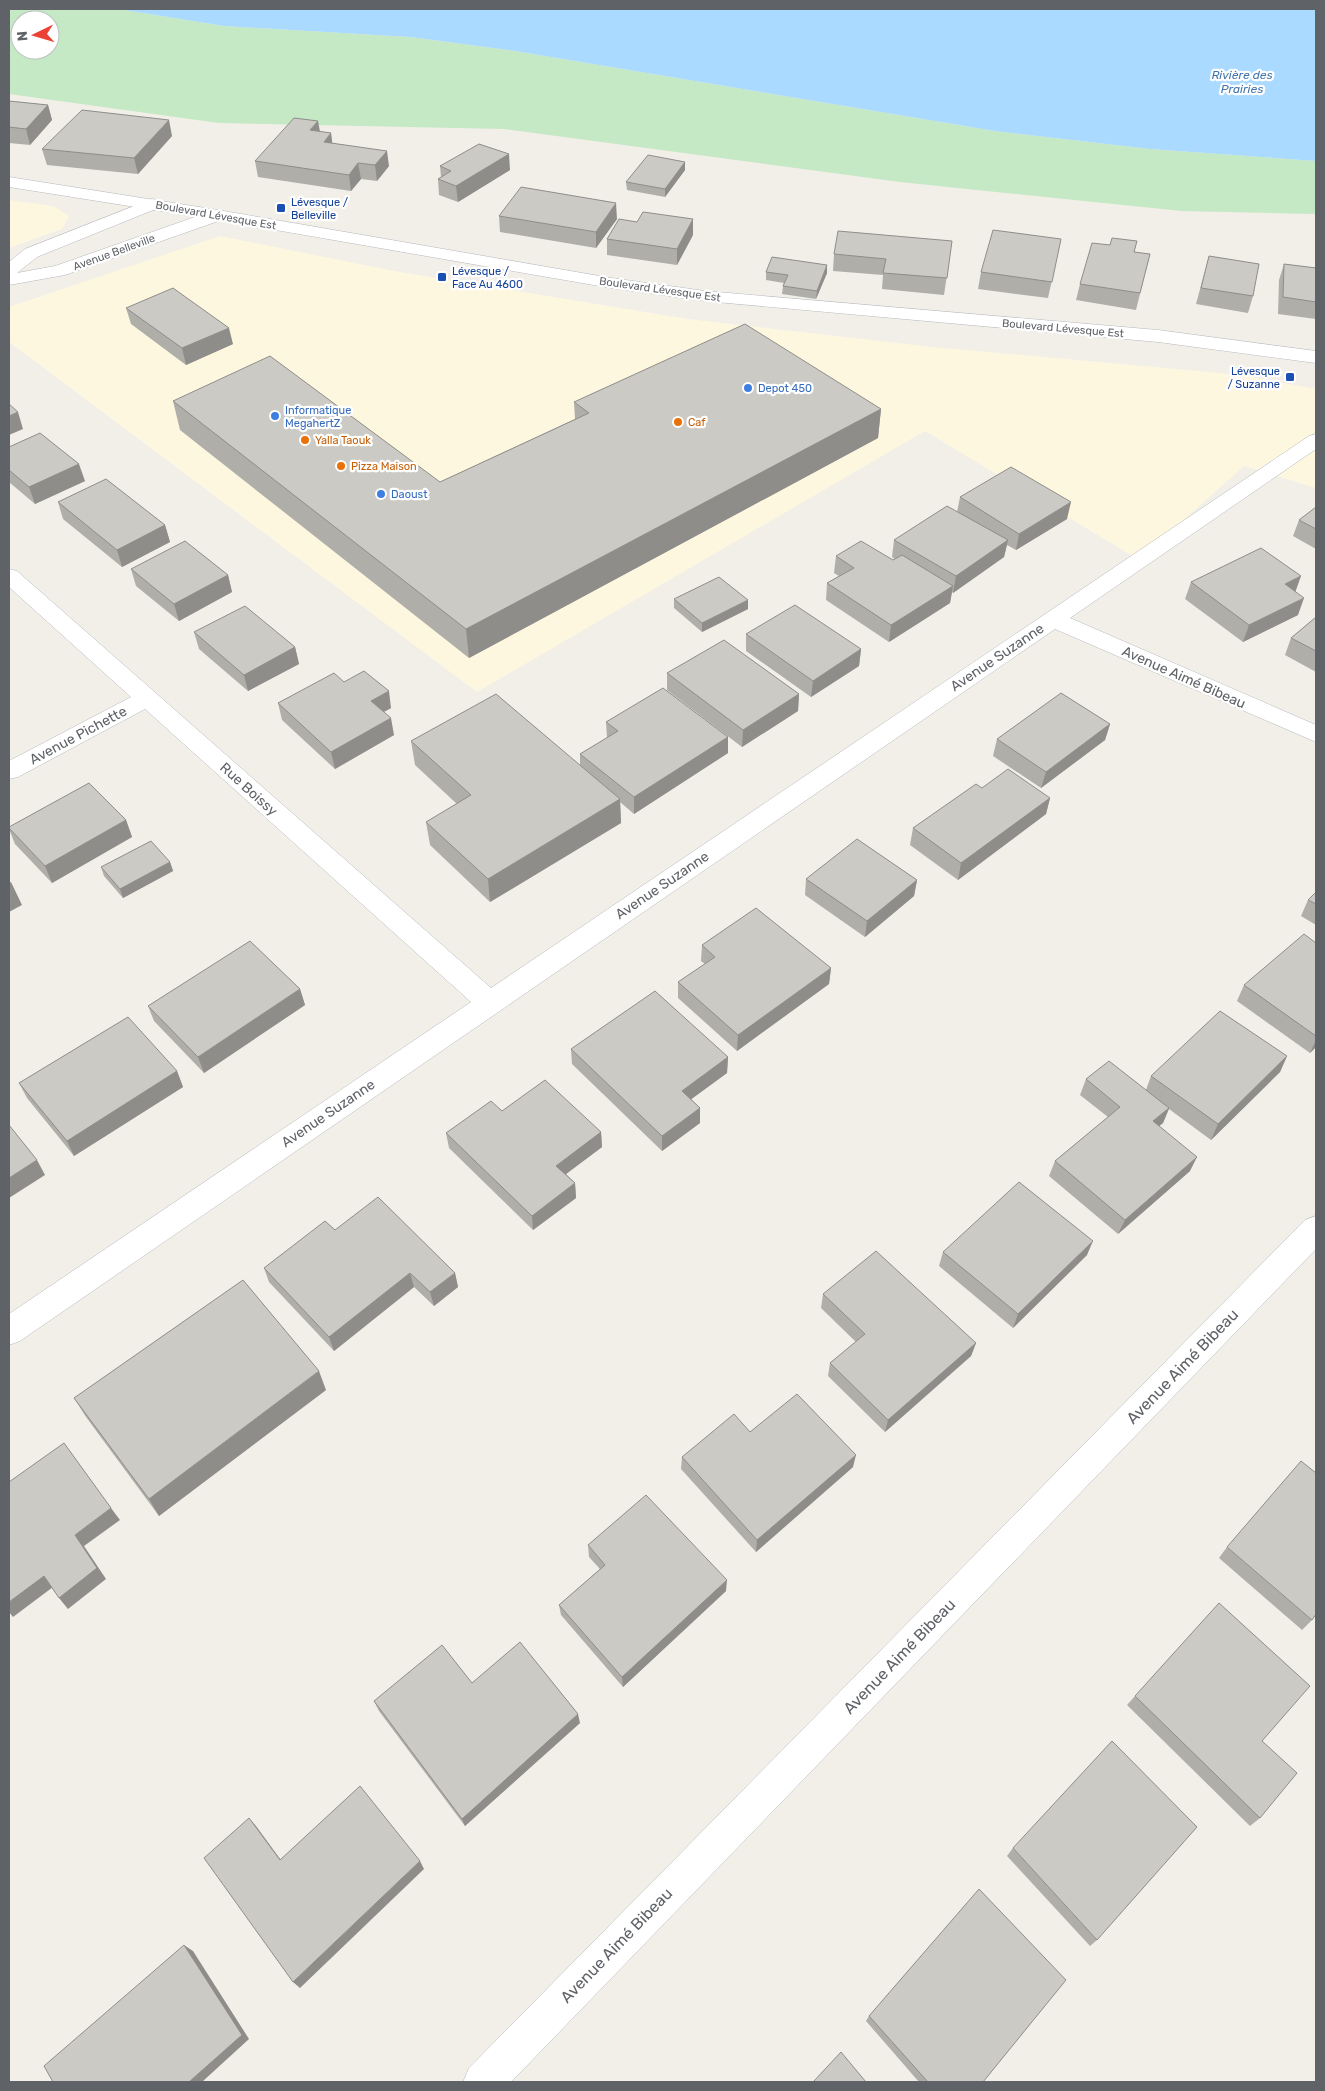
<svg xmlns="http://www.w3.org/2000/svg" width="1325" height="2091" viewBox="0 0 1325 2091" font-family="Rubik,sans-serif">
  <rect width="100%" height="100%" fill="#f1efe8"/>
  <path fill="#fef7e0" d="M9 200 53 206 69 216 62 229 9 248Z
    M220 236 394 271 688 319 932 347 1241 375 1316 389V488L1244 466 1139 560 925 431 477 692 9 342V307Z"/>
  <path fill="#c5e8c5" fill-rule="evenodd" d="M9 9H118L224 26 410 37 515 51 995 131 1150 149 1316 161V214L1182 211 900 182 504 129 219 123 9 94ZM20 20H50V50H20Z"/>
  <path fill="#aadaff" d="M118 9H1316V161L1150 149 995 131 515 51 410 37 224 26Z"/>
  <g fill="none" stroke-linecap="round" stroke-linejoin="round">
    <defs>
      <path id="minor" d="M152 199 158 200 160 204 158 208 37 257 17 273 55 266 212 211H224L227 215 224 219 65 275 9 285V262L25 249Z
        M1316 434V449L1070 618 1316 725V742L1055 629 20 1341 9 1345V1314L471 1002 145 709 18 777 9 779V761L131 697 9 587V569L17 571 491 988 1309 436Z
        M1316 1216V1249L511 2082H463L469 2068 1305 1220Z"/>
      <path id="tertiary" d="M9 177 218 210 611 278 705 291 1158 330 1316 351V363L1158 342 705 301 611 288 218 220 9 187Z"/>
    </defs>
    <use href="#minor" stroke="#b5b8bc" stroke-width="1"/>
    <use href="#tertiary" stroke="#b5b8bc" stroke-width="1"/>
    <use href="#minor" fill="#fff" fill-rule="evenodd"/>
    <use href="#tertiary" fill="#fff" fill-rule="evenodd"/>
  </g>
  <path fill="#afaea9" d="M9 101 48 105 52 120 30 145 9 143Z
    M320 132 331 133 332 143 389 166 377 181 361 179 351 191 258 177 255 161Z
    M172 136 138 174 47 165 42 149Z
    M685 162V170L665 197 627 190 626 182Z
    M440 166 510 170 458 202 439 195 438 179 441 177Z
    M499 216 617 219 596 248 500 232Z
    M693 235 677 265 607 255V239Z
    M1061 239 1048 298 978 289 981 272Z
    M952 241 944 295 882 289 883 275 833 271 834 254Z
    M1137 241 1134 252 1150 254 1136 310 1076 300 1080 284 1110 245Z
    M1209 256 1253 296 1248 313 1196 304Z
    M1284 264 1316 268V319L1278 314 1279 280Z
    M827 265V273L816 299 782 294 783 286 784 283 766 280V272Z
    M126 308 233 344 186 365 131 324Z
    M173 401 440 482 575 419 574 402 881 409 878 438 469 658 180 430Z
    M9 447 85 481 35 504 9 482Z
    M960 497 1067 519 1016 550 1007 545 1004 557 953 593 952 592 950 603 889 642 826 600 827 583 839 576 834 573 836 556 893 560 895 559 892 557 894 540 957 512Z
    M58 502 165 525 170 542 122 567 63 519Z
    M1316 507V549L1293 536 1299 520Z
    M131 569 228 575 232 592 179 621 136 586Z
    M1191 582 1295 592 1298 615 1243 642 1185 599Z
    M674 599 748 609 702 632 674 608Z
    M1316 617V672L1285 655 1291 638Z
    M194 632 295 647 299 664 248 691 199 649Z
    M746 634 861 649 859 666 811 697 746 651Z
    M667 673 799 694 798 711 742 747 667 690Z
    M344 682 391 708 384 712 394 735 335 769 282 720 278 703Z
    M606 722 728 737V753L634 814 620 802 621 823 490 902 430 845 426 822 457 804 415 765 411 741 580 766V754L607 738Z
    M1110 724 1105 740 1041 788 993 756 997 739Z
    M982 788 1050 798 1046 814 958 880 910 845 913 828Z
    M126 820 132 837 52 883 15 844 9 829V827Z
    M170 862 173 871 123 898 104 876 101 867Z
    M806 879 917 880 914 896 865 937 805 895Z
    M1316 892V925L1301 916 1308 900Z
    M1316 943V1047L1310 1053 1237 1001 1244 985Z
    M702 945 831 968 829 984 737 1051 678 998V982L705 964 701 961Z
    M300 989 305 1005 204 1073 154 1021 148 1006Z
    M571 1049 728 1057 727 1073 691 1099 700 1108V1123L662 1151 572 1064Z
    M1287 1056 1280 1072 1211 1140 1169 1109 1163 1123 1159 1126 1190 1171 1118 1234 1049 1176 1055 1161 1108 1117 1080 1095 1086 1079 1146 1090 1151 1076Z
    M177 1071 183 1087 74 1156 27 1098 19 1083Z
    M502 1111 601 1132 602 1147 566 1174 575 1183 576 1198 533 1230 449 1148 446 1133Z
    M335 1230 455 1273 458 1287 434 1306 414 1287 334 1351 269 1282 264 1268Z
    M943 1252 1087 1255 1013 1328 939 1266Z
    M823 1294 976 1343 971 1356 885 1432 828 1376 830 1363 856 1342 821 1308Z
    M326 1390 159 1516 86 1417 74 1398Z
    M750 1432 853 1467 756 1552 681 1469 682 1457Z
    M588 1545 726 1591 623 1687 561 1615 559 1605 600 1569 589 1557Z
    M1227 1547 1312 1620 1302 1630 1219 1558Z
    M472 1683 580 1723 465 1826 379 1711 374 1701Z
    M1135 1696 1262 1741 1260 1818 1250 1826 1127 1705Z
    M1013 1848 1097 1940 1090 1946 1007 1856Z
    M869 2016 983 2082H919L866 2021Z"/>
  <path fill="#8f8d8a" d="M48 105 52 120 30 145 26 129Z
    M169 120 172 136 138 174 134 158Z
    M318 121 321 137 310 130Z
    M331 133 333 149 324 142Z
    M387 151 389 166 377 181 375 165Z
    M509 154 510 170 458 202 456 186Z
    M685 162V170L665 197V189Z
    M358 163 361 179 351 191 349 175Z
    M616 203 617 219 596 248V232Z
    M693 219V235L677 265V249Z
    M827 265V273L816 299 817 291Z
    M229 328 233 344 186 365 182 348Z
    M881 409 878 438 469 658 466 629Z
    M18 412 23 429 9 435V416Z
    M79 464 85 481 35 504 29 487Z
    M1071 502 1067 519 1016 550 1019 534Z
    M165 525 170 542 122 567 117 550Z
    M1008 540 1004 557 953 593 956 576Z
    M228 575 232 592 179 621 174 604Z
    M1301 576 1295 593 1285 584Z
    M953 586 950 603 889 642 891 625Z
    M1304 598 1298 615 1243 642 1249 625Z
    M748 600V609L702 632V623Z
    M295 647 299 664 248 691 244 675Z
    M861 649 859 666 811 697 813 681Z
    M389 691 391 708 374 717 371 701Z
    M799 694 798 711 742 747 743 730Z
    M391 718 394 735 335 769 331 752Z
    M1110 724 1105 740 1041 788 1046 772Z
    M728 737V753L634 814V797Z
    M1050 798 1046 814 958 880 961 863Z
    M620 799 621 823 490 902 488 879Z
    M126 820 132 837 52 883 45 866Z
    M170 862 173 871 123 898 120 889Z
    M917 880 914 896 865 937 867 921Z
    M11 882 22 905 9 912V883Z
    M831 968 829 984 737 1051 738 1035Z
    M300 989 305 1005 204 1073 198 1057Z
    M1316 1040V1047L1310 1053Z
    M1287 1056 1280 1072 1211 1140 1218 1124Z
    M728 1057 727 1073 682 1106V1091Z
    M177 1071 183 1087 74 1156 67 1141Z
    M700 1108V1123L662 1151V1136Z
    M1169 1108 1163 1123 1147 1136 1153 1121Z
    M601 1132 602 1147 558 1180 556 1166Z
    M1197 1157 1190 1171 1118 1234 1125 1220Z
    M37 1160 45 1175 9 1198V1178Z
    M575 1183 576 1198 533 1230 532 1216Z
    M1093 1241 1087 1255 1013 1328 1018 1314Z
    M410 1273 414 1287 334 1351 329 1337Z
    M455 1273 458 1287 434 1306 430 1292Z
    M976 1343 971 1356 885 1432 888 1420Z
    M319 1371 326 1390 159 1516 149 1499Z
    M856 1455 853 1467 756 1552 757 1540Z
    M111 1508 120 1520 84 1546 106 1579 68 1609 59 1598 75 1535Z
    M44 1576 53 1587 13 1617 9 1612V1602Z
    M727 1580 726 1591 623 1687 622 1677Z
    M578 1714 580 1723 465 1826 462 1819Z
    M249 1818 256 1826 286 1867 280 1860Z
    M420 1861 424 1869 300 1988 293 1982Z
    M184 1945 193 1951 249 2039 202 2082H189Z"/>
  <path fill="#cccac5" stroke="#8f8d8a" d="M9 101 48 105 26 129 9 127Z
    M82 110 169 120 134 158 42 149Z
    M294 118 318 121 310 130 331 133 324 142 387 151 375 165 358 163 349 175 255 161Z
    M479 144 509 154 456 186 438 179 451 171 440 166Z
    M648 155 685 162 665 189 626 182Z
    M521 187 616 203 596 232 499 216Z
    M643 212 693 219 677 249 607 239 619 219 637 222Z
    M993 230 1061 239 1052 282 981 272Z
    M838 231 952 241 947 278 883 273 886 259 834 254Z
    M1112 238 1137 241 1134 252 1150 254 1140 293 1080 284 1092 243 1110 245Z
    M1209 256 1259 264 1253 296 1201 288Z
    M772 257 827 265 817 291 783 286 788 275 766 272Z
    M1284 264 1316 268V302L1283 297Z
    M173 288 229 328 182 348 126 308Z
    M745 324 881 409 466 629 173 401 270 356 440 482 589 413 574 402Z
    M9 404 18 412 9 416Z
    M40 433 79 464 29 487 9 470V447Z
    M1011 467 1071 502 1019 534 960 497Z
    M106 479 165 525 117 550 58 502Z
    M947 506 1008 540 956 576 894 540Z
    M1316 507V529L1299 520Z
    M185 541 228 575 174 604 131 569Z
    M861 541 893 560 902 555 953 586 891 625 827 583 854 568 836 556Z
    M1261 548 1301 576 1285 584 1304 598 1249 625 1191 582Z
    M719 577 748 600 702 623 674 599Z
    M795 605 861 649 813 681 746 634Z
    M245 606 295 647 244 675 194 632Z
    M1316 617V651L1291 638Z
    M724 640 799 694 743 730 667 673Z
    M364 671 389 691 371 701 391 718 331 752 278 703 334 673 344 682Z
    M663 688 728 737 634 797 580 754 618 731 606 722Z
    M1061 693 1110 724 1046 772 997 739Z
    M496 694 620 799 488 879 426 822 471 795 411 741Z
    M1008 769 1050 798 961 863 913 828 976 784 982 788Z
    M89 783 126 820 45 866 9 828V827Z
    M857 839 917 880 867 921 806 879Z
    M151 841 170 862 120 889 101 867Z
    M1316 892V904L1308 900Z
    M756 908 831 968 738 1035 678 982 715 957 702 945Z
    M1304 934 1316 943V1036L1244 985Z
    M250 941 300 989 198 1057 148 1006Z
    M655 991 728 1057 682 1091 700 1108 662 1136 571 1049Z
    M1220 1011 1287 1056 1218 1124 1151 1076Z
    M128 1017 177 1071 67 1141 19 1083Z
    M1109 1061 1169 1108 1153 1121 1197 1157 1125 1220 1055 1161 1120 1107 1086 1079Z
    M545 1080 601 1132 556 1166 575 1183 532 1216 446 1133 491 1101 502 1111Z
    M9 1125 37 1160 9 1178Z
    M1019 1182 1093 1241 1018 1314 943 1252Z
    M378 1197 455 1273 430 1292 410 1273 329 1337 264 1268 325 1221 335 1230Z
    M876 1251 976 1343 888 1420 830 1363 865 1334 823 1294Z
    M243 1280 319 1371 149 1499 74 1398Z
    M797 1394 856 1455 757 1540 682 1457 734 1414 750 1432Z
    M64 1443 111 1508 75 1535 97 1568 59 1598 44 1576 9 1602V1482Z
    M1301 1461 1316 1473V1614L1312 1620 1227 1547Z
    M646 1495 727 1580 622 1677 559 1605 605 1565 588 1545Z
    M1219 1603 1310 1686 1262 1741 1297 1773 1260 1818 1135 1696Z
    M520 1642 578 1714 462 1819 374 1701 442 1645 472 1683Z
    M1112 1741 1197 1827 1097 1940 1013 1848Z
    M360 1786 420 1861 293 1982 204 1858 249 1818 280 1860Z
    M979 1889 1066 1980 983 2082H928L869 2016Z
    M184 1945 242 2035 189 2082H53L44 2066Z
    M841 2052 866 2082H813Z"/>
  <g fill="#1a4fb4" stroke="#fff" stroke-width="2">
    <rect x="276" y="203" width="10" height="10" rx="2.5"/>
    <rect x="437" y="272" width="10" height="10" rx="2.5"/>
    <rect x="1285" y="372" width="10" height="10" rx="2.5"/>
  </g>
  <g fill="#3f7fe0" stroke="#fff" stroke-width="2">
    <circle cx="748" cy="388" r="5"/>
    <circle cx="275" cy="416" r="5"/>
    <circle cx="381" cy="494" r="5"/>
  </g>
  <g fill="#e8710a" stroke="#fff" stroke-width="2">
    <circle cx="678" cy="422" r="5"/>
    <circle cx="305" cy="440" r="5"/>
    <circle cx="341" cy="466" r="5"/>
  </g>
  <g text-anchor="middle" stroke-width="4.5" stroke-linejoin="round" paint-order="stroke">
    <g font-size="11" fill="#164399" stroke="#fff" text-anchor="start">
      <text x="291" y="206">Lévesque /<tspan x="291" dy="13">Belleville</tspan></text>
      <text x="452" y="275">Lévesque /<tspan x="452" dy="13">Face Au 4600</tspan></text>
      <text x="1280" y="375" text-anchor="end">Lévesque<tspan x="1280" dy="13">/ Suzanne</tspan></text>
    </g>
    <g font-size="11" fill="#5f6368" stroke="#fff">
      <text transform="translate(216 215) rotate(10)" y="4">Boulevard Lévesque Est</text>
      <text transform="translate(114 252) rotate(-20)" y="4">Avenue Belleville</text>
      <text transform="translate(660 289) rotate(8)" y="4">Boulevard Lévesque Est</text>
      <text transform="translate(1063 328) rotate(5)" y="4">Boulevard Lévesque Est</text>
    </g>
    <g font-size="11" fill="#366cbe" stroke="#fff" text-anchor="start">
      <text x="758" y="392">Depot 450</text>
      <text x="285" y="414">Informatique<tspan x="285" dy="13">MegahertZ</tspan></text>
      <text x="391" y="498">Daoust</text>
    </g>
    <g font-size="11" fill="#c56008" stroke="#fff" text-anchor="start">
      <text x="688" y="426">Caf</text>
      <text x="315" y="444">Yalla Taouk</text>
      <text x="351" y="470">Pizza Maison</text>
    </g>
    <g font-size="12" font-style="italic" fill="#4174aa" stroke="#fff">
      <text x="1242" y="79">Rivière des<tspan x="1242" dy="14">Prairies</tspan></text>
    </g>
    <g font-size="14" fill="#5f6368" stroke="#fff">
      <text transform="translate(997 657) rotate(-34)" y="5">Avenue Suzanne</text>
      <text transform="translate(1184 677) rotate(24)" y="5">Avenue Aimé Bibeau</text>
      <text transform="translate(78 735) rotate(-28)" y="5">Avenue Pichette</text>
      <text transform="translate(249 789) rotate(42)" y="5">Rue Boissy</text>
      <text transform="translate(662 885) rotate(-34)" y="5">Avenue Suzanne</text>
      <text transform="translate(328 1113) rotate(-34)" y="5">Avenue Suzanne</text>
    </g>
    <g font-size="16" fill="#5f6368" stroke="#fff">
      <text transform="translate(1182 1366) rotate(-46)" y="6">Avenue Aimé Bibeau</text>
      <text transform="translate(899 1656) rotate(-46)" y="6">Avenue Aimé Bibeau</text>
      <text transform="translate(616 1945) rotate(-46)" y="6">Avenue Aimé Bibeau</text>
    </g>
  </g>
  <rect width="1325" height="2091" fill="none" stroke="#5f6368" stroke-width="20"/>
  <g transform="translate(35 35) rotate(265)"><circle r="24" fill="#ffffff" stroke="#bfc1c3"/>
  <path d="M0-4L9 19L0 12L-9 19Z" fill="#ea4335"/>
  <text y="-8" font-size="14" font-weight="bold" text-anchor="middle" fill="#5f6368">N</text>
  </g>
</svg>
